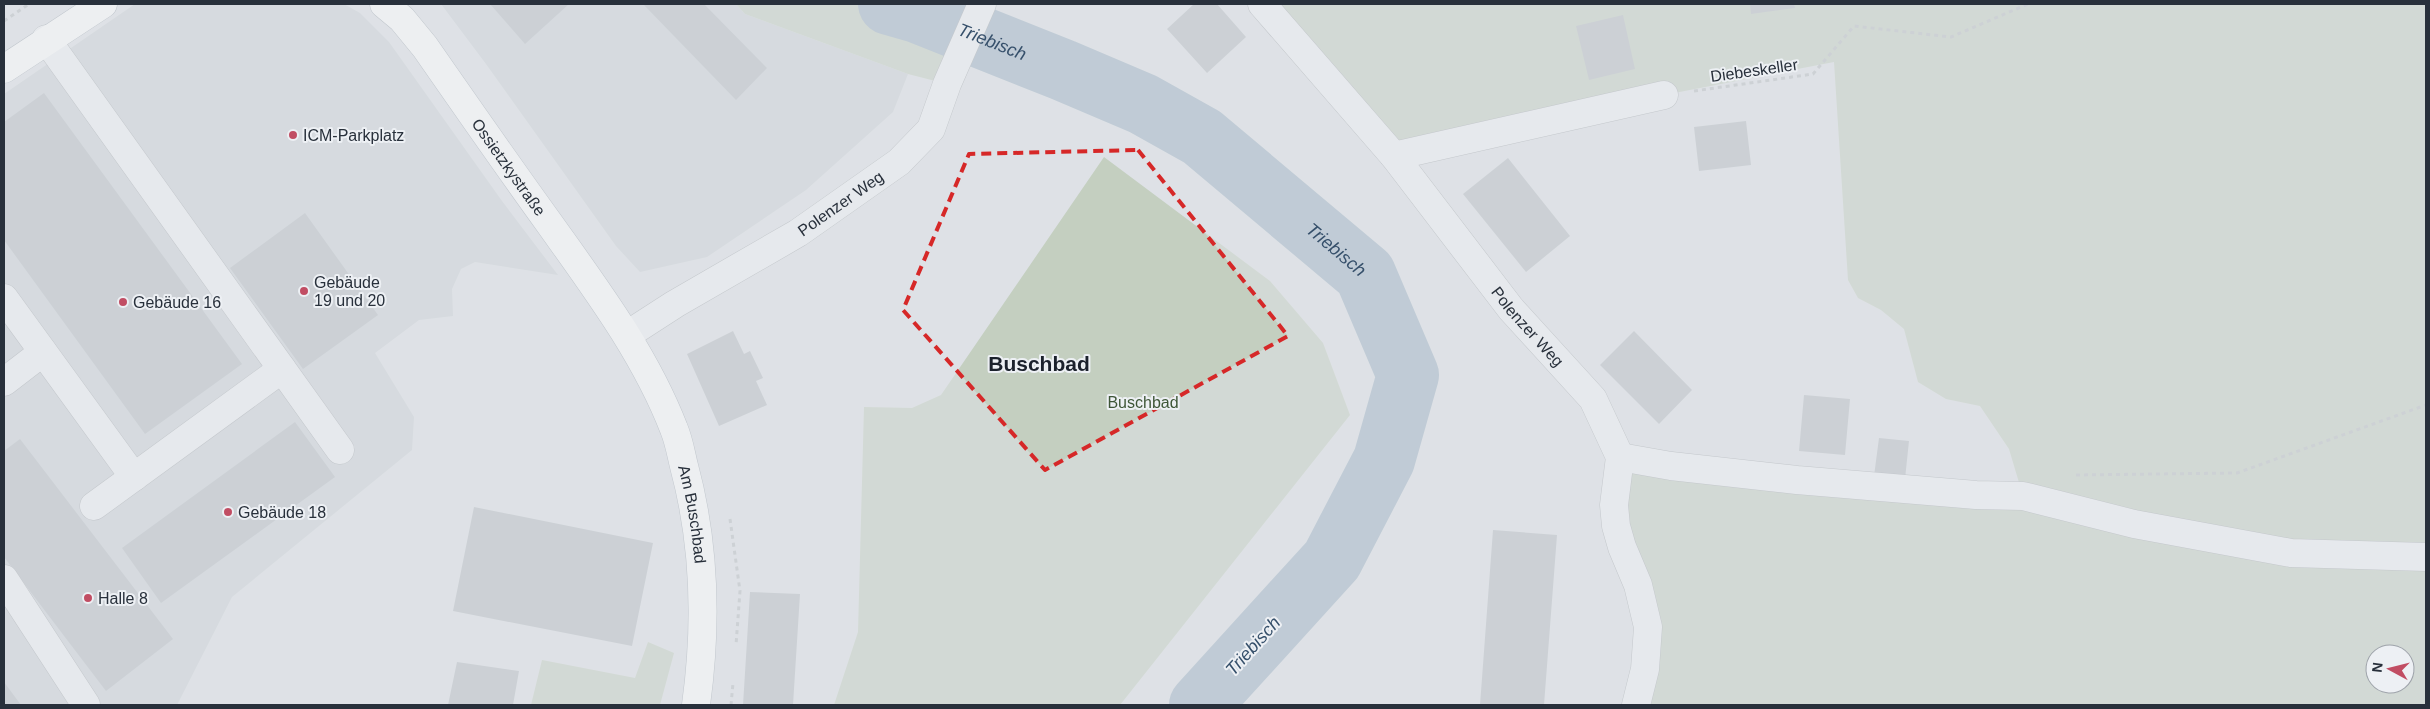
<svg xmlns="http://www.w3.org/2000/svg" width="2430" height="709" viewBox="0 0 2430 709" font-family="Helvetica,sans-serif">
  <rect width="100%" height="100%" fill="#dee1e6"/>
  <path fill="#ccd1d7" d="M135 4H344L360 13 389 42 502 201 558 275 475 262 461 269 452 289 453 316 419 320 375 353 414 417 412 450 232 597 177 705H4V94Z
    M441 4H736L745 14 908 74 893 112 806 190 707 257 640 272 616 246 486 64Z"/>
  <path fill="#c4cfc0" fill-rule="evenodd" d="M736 4H982L947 84 908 74 745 14Z
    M1262 4H2426V705H1636L1645 669 1622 547 1620 457 2023 496 2009 449 1980 406 1946 399 1918 382 1904 329 1881 310 1858 298 1848 280 1834 62 1664 95 1394 156ZM2375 654H2405V684H2375Z
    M1104 157 1270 281 1323 343 1350 415 1120 705H834L858 632 864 407 912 408 941 395Z
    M648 642 674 653 660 705H531L542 660 635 678Z"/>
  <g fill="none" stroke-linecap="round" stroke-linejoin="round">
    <path stroke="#9cb0c3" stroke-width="62" id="s1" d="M889 4 917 12 1063 70 1143 104 1202 137 1365 274 1408 375 1384 460 1332 560 1200 705"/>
  </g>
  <path fill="#b6bbc2" d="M490 4H569L525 44Z
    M643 4H704L767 68 736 100Z
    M1194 4H1217L1246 37 1207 73 1167 29Z
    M1750 4H1794L1795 8 1751 14Z
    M1623 15 1635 69 1589 80 1576 26Z
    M44 93 242 364 145 434 4 240V122Z
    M1746 121 1751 165 1699 171 1694 127Z
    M1508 158 1570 236 1526 272 1463 194Z
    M305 213 378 315 303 369 230 268Z
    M733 331 744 354 750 351 763 378 756 381 767 405 719 426 687 354Z
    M1634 331 1692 390 1659 424 1600 365Z
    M1804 395 1850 399 1845 455 1799 451Z
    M295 422 335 477 161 603 122 548Z
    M1879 438 1909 441 1905 479 1874 476Z
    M20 439 173 639 106 691 4 557V451Z
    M474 507 653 543 632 646 453 611Z
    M1493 530 1557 535 1544 705H1480Z
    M750 592 800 594 793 705H743Z
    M457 662 519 671 513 705H448Z
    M4 682 21 705H4Z"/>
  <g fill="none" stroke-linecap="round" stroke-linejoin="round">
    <defs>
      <g id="minor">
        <path id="s2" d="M1262 4 1394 156 1511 309 1593 399 1620 457 1614 505 1616 526 1622 547 1638 585 1648 627 1645 669 1636 705"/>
        <path d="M46 39 340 450"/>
        <path d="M1394 156 1664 95"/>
        <path d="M4 298 134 477"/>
        <path id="s3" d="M627 335 675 304 798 233 899 162 931 129 947 84 982 4"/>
        <path d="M4 382 43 352"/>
        <path d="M1620 457 1671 466 1797 480 1976 495 2023 496 2134 524 2291 553 2426 557"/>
        <path d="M94 506 282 369"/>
        <path d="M4 579 86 705"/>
      </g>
      <g id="major">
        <path id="s4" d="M384 4 402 19 425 47C466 106 507 165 549 223 596 289 645 354 674 429 679 441 681 454 684 466 705 544 707 625 696 705"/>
        <path d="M4 69 103 4"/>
      </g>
    </defs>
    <use href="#minor" stroke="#a4a8af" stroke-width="29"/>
    <use href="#major" stroke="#9ea6b1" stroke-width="29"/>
    <path stroke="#b8bcc1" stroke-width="3" stroke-dasharray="4 4" stroke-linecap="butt" d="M4 21 29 4
      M1694 91 1813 74 1854 26 1951 37 2028 4
      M2076 475 2237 473 2426 405
      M730 519 740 591 736 645
      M731 705 733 683"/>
    <use href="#minor" stroke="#f0f2f5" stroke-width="28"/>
    <use href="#major" stroke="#fff" stroke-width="28"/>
  </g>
  <path d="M0 0H2430V709H0ZM1138 150 1288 336 1045 470 903 310 969 154Z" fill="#dee1e6" fill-opacity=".55" fill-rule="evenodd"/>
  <path fill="none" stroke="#d62828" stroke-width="4" stroke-dasharray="10 6" stroke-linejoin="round" d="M1138 150 1288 336 1045 470 903 310 969 154Z"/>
  <g fill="#c14d63" stroke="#edf0f4" stroke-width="2">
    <circle cx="293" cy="135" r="5"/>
    <circle cx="304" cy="291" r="5"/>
    <circle cx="123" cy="302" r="5"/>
    <circle cx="228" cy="512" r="5"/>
    <circle cx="88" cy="598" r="5"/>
  </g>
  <g text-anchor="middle" stroke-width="4" stroke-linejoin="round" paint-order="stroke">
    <g font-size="16" fill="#28303b" stroke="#edf0f4">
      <text transform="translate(1754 70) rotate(-8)" y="6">Diebeskeller</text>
      <text dy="6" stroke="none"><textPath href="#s4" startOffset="206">Ossietzkystraße</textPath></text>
      <text dy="6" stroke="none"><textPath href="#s3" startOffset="251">Polenzer Weg</textPath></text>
      <text dy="6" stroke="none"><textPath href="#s2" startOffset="418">Polenzer Weg</textPath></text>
      <text dy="6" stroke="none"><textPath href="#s4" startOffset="604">Am Buschbad</textPath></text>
    </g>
    <g font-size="16" fill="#28303b" stroke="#edf0f4" text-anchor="start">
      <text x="303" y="141">ICM-Parkplatz</text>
      <text x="314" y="288">Gebäude<tspan x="314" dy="18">19 und 20</tspan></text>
      <text x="133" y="308">Gebäude 16</text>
      <text x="238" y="518">Gebäude 18</text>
      <text x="98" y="604">Halle 8</text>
    </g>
    <g font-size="16" fill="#3e5637" stroke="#edf0f4">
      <text x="1143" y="408">Buschbad</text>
    </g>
    <g font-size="18" font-style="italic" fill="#36506b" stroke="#edf0f4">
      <text dy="6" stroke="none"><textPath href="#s1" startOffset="110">Triebisch</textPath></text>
      <text dy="6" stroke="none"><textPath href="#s1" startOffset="516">Triebisch</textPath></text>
      <text transform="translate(1253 646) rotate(-48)" y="6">Triebisch</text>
    </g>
    <g font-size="21" font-weight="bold" fill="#1b212c" stroke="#edf0f4">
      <text x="1039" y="371">Buschbad</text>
    </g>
  </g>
  <rect width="2430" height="709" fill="none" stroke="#28303b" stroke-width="10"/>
  <g transform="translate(2390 669) rotate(277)"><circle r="24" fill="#edf0f4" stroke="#9ea3aa"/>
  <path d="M0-4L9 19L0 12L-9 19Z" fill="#c14d63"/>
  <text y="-8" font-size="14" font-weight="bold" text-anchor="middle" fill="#28303b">N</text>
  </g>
</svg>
